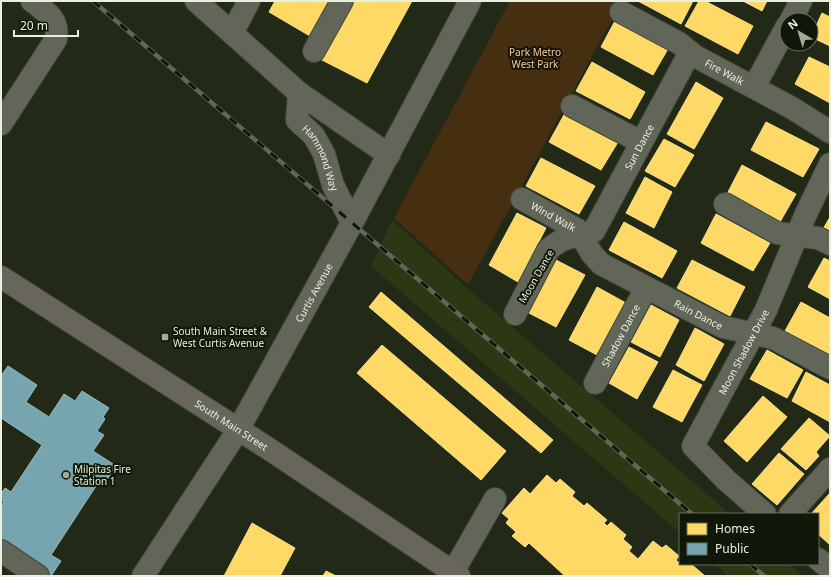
<svg xmlns="http://www.w3.org/2000/svg" width="831" height="577" viewBox="0 0 831 577" font-family="'Noto Sans',sans-serif">
  <rect width="100%" height="100%" fill="#222917"/>
  <path fill="#2b3813" d="M392 220 468 289 730 514H680V533L371 266Z
    M715 564H789L803 576H728Z"/>
  <path fill="#462e10" d="M510 1H622L468 285 394 218Z"/>
  <path fill="#ffd966" stroke="#f8e08a" d="M275 1H334L315 39 269 12Z
    M352 1H412L367 83 320 59Z
    M638 1H693L681 24Z
    M699 1H705L753 26 738 54 685 26Z
    M743 1H767L762 11Z
    M822 13 830 17V46L811 37Z
    M616 19 669 47 653 75 601 47Z
    M809 57 830 67V103L795 84Z
    M592 62 645 92 630 119 576 91Z
    M696 82 723 98 694 149 667 134Z
    M565 113 618 142 601 170 549 142Z
    M766 122 819 149 803 177 751 150Z
    M664 139 694 155 675 187 645 171Z
    M541 158 595 186 579 214 526 186Z
    M742 165 796 194 780 222 727 194Z
    M645 177 672 192 654 228 626 213Z
    M517 213 546 228 518 282 489 265Z
    M716 214 770 243 753 271 701 243Z
    M830 217V232L823 229Z
    M624 222 677 251 662 278 609 250Z
    M824 258 830 261V299L808 287Z
    M556 260 585 275 556 327 527 312Z
    M692 260 745 287 730 316 677 288Z
    M597 287 626 303 597 355 569 340Z
    M381 292 553 440 541 453 369 307Z
    M801 302 830 318V355L785 331Z
    M651 305 679 320 660 357 631 342Z
    M695 328 724 344 704 381 676 365Z
    M382 345 506 451 481 480 357 373Z
    M629 347 658 362 637 399 609 383Z
    M767 350 803 370 787 398 750 379Z
    M673 370 702 385 682 422 653 407Z
    M806 372 830 385V422L792 401Z
    M763 396 787 417 747 462 724 441Z
    M809 418 830 436 816 452 819 456 806 470 781 449Z
    M779 453 804 474 777 505 752 484Z
    M547 475 556 483 560 479 575 492 572 496 584 506 587 503 607 520 604 523 607 526 611 522 626 535 623 539 632 547 629 551 638 559 653 541 662 548 666 545 679 556 676 560 680 564H691L705 576H565L529 543 525 547 512 536 516 532 506 523 509 519 502 513 524 488 530 494Z
    M830 493V543L829 544 818 534V514H811Z
    M252 523 295 548 280 576H224Z
    M326 571 336 576H323Z"/>
  <path fill="#76a5af" stroke="#98bcbd" d="M8 366 37 385 26 402 49 417 64 394 75 401 82 391 109 408 103 417 105 419 97 431 104 435 93 451 116 466 103 486 98 483 51 555 61 561 51 576H46L1 543V506L4 502 1 500V494L5 488 11 492 42 445 1 418V376Z"/>
  <g fill="none" stroke-linecap="round" stroke-linejoin="round">
    <defs>
      <g id="minor">
        <path d="M196 1 299 93 389 155"/>
        <path id="s1" d="M621 12 679 43 695 56 792 108 830 132"/>
        <path d="M791 20 801 1"/>
        <path d="M232 33 249 1"/>
        <path d="M314 51 342 1"/>
        <path d="M754 87 787 26"/>
        <path id="s2" d="M299 93 297 120 314 136 324 154 333 185 352 223"/>
        <path d="M572 106 641 142"/>
        <path d="M1 124 56 39C59 18 47 13 32 1"/>
        <path id="s3" d="M522 199 578 230 592 254 601 264 723 327 773 338 830 368"/>
        <path d="M725 204 777 233 818 238 830 244"/>
        <path id="s4" d="M515 314 548 250C567 233 574 240 594 231L690 52"/>
        <path id="s5" d="M595 383 646 288"/>
        <path id="s6" d="M765 514 726 480 693 446 766 310 805 216 830 164"/>
        <path d="M790 514 830 469"/>
        <path d="M1 551 38 576"/>
        <path d="M818 559 830 569"/>
        <path d="M453 572 495 499"/>
        <path id="s7" d="M143 576 238 430 352 223 470 1"/>
      </g>
      <g id="major">
        <path id="s8" d="M1 277 269 449 459 576"/>
      </g>
    </defs>
    <use href="#minor" stroke="#404638" stroke-width="24"/>
    <use href="#major" stroke="#404638" stroke-width="24"/>
    <use href="#minor" stroke="#616658" stroke-width="22"/>
    <use href="#major" stroke="#68655b" stroke-width="22"/>
    <defs>
      <path id="rail" d="M93 1 692 514
        M750 564 764 576"/>
    </defs>
    <use href="#rail" stroke="#616659" stroke-width="4.5"/>
    <use href="#rail" stroke="#101608" stroke-width="3" stroke-dasharray="9" stroke-linecap="butt"/>
  </g>
  <g fill="#a3ab98" stroke="#101608" stroke-width="1.5">
    <rect x="161" y="333" width="8" height="8" rx="2"/>
    <circle cx="66" cy="475" r="4"/>
  </g>
  <g text-anchor="middle" stroke-width="4" stroke-linejoin="round" paint-order="stroke">
    <g font-size="10" fill="#fdc893" stroke="#101608">
      <text x="535" y="56">Park Metro<tspan x="535" dy="12">West Park</tspan></text>
    </g>
    <g font-size="10" fill="#e9f1de" stroke="#101608">
      <text dy="4" stroke="none"><textPath href="#s1" startOffset="120">Fire Walk</textPath></text>
      <text dy="4" stroke="none"><textPath href="#s4" startOffset="218">Sun Dance</textPath></text>
      <text dy="4" stroke="none"><textPath href="#s2" startOffset="73">Hammond Way</textPath></text>
      <text dy="4" stroke="none"><textPath href="#s3" startOffset="36">Wind Walk</textPath></text>
      <text transform="translate(536 276) rotate(-60)" y="4">Moon Dance</text>
      <text dy="4" stroke="none"><textPath href="#s7" startOffset="331">Curtis Avenue</textPath></text>
      <text dy="4" stroke="none"><textPath href="#s3" startOffset="215">Rain Dance</textPath></text>
      <text dy="4" stroke="none"><textPath href="#s5" startOffset="54">Shadow Dance</textPath></text>
      <text dy="4" stroke="none"><textPath href="#s6" startOffset="206">Moon Shadow Drive</textPath></text>
      <text dy="4" stroke="none"><textPath href="#s8" startOffset="274">South Main Street</textPath></text>
    </g>
    <g font-size="10" fill="#e9f1de" stroke="#101608" text-anchor="start">
      <text x="173" y="335">South Main Street &amp;<tspan x="173" dy="12">West Curtis Avenue</tspan></text>
      <text x="74" y="473">Milpitas Fire<tspan x="74" dy="12">Station 1</tspan></text>
    </g>
  </g>
  <rect width="831" height="577" fill="none" stroke="#e9f1de" stroke-width="4"/>
  <rect x="679" y="513" width="140" height="52" fill="#101608" stroke="#676e5e"/>
  <rect x="687" y="523" width="20" height="12" fill="#ffd966" stroke="#676e5e"/>
  <text x="715" y="533" font-size="12" fill="#e9f1de">Homes</text>
  <rect x="687" y="543" width="20" height="12" fill="#76a5af" stroke="#676e5e"/>
  <text x="715" y="553" font-size="12" fill="#e9f1de">Public</text>
  <g transform="translate(799 32) rotate(322)"><circle r="19" fill="#101608" stroke="#676e5e"/>
  <path d="M0-3L7 15L0 10L-7 15Z" fill="#a3ab98"/>
  <text y="-6" font-size="11" font-weight="bold" text-anchor="middle" fill="#e9f1de">N</text>
  </g>
  <path d="M14 30v6h64v-6" fill="none" stroke="#e9f1de" stroke-width="2"/>
  <text x="20" y="30" font-size="12" fill="#e9f1de" stroke="#101608" stroke-width="3" paint-order="stroke">20 m</text>
</svg>
